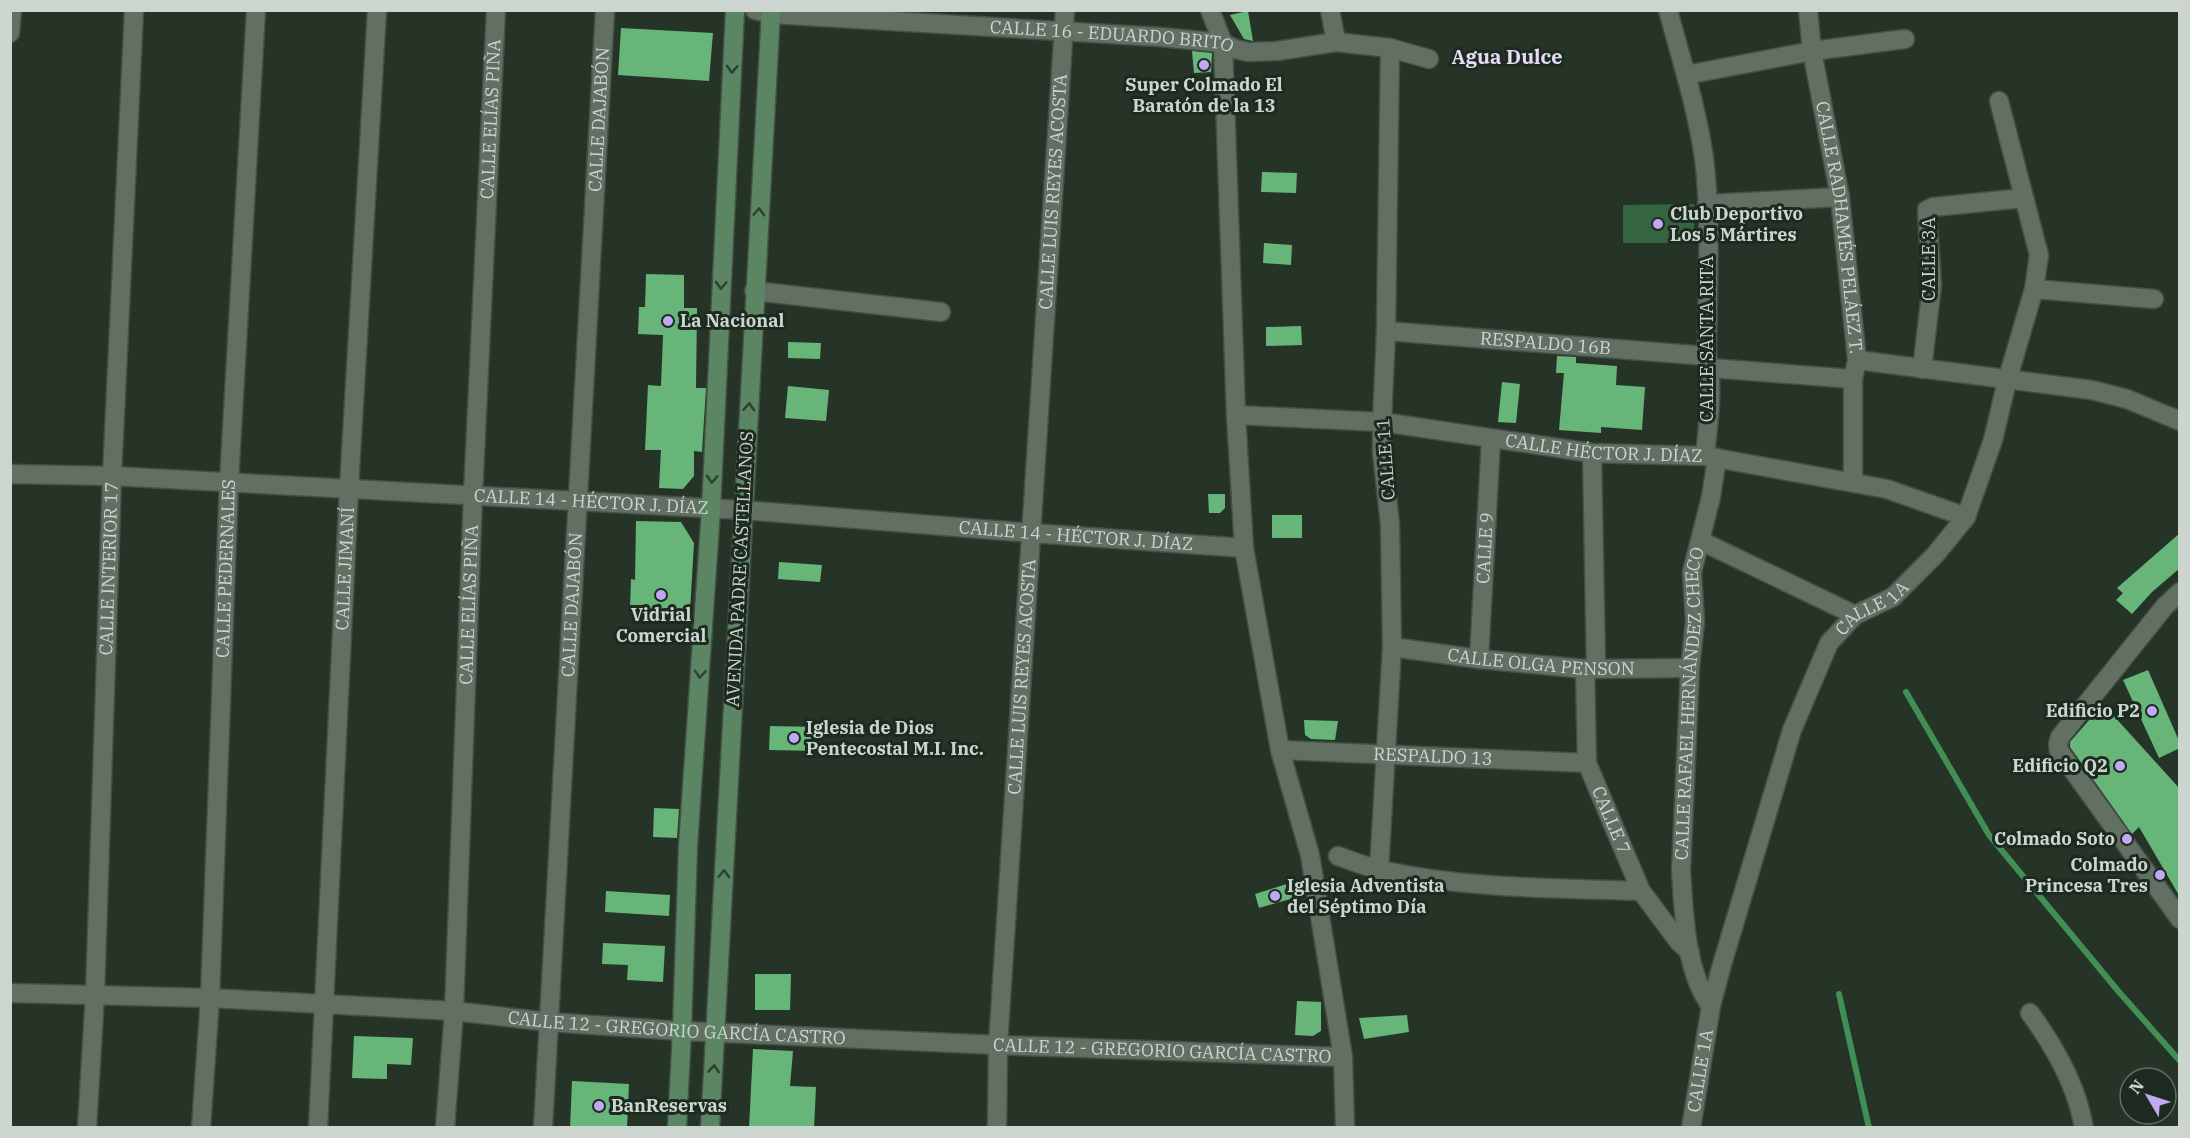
<svg xmlns="http://www.w3.org/2000/svg" width="2190" height="1138" viewBox="0 0 2190 1138" font-family="'IBM Plex Serif',serif">
  <rect width="100%" height="100%" fill="#263428"/>
  <path fill="#34653f" d="M1694 204V243H1623V205Z"/>
  <g fill="none" stroke-linecap="round" stroke-linejoin="round">
    <path stroke="#418f54" stroke-width="6" d="M1906 692 1989 835 2119 992 2180 1061
      M1839 994 1869 1128"/>
  </g>
  <path fill="#67b578" d="M1248 11 1253 41 1244 39 1230 15Z
    M621 28 713 33 709 81 618 75Z
    M1192 51 1212 53 1211 72 1194 73Z
    M1262 172 1297 173 1296 193 1261 192Z
    M1264 243 1292 245 1291 265 1263 263Z
    M646 274 684 275V308H697L696 388H706L702 452 694 451V476L683 489 659 488 661 450H645L648 385 661 386 663 335 638 334 639 307H645Z
    M1301 326 1302 345 1266 346V327Z
    M788 342 821 343 820 359 788 358Z
    M1557 356 1576 357V363L1617 366 1616 385 1645 387 1642 430 1601 427V433L1559 430 1564 373H1556Z
    M1502 382 1520 384 1516 423 1498 422Z
    M788 386 829 390 826 421 785 418Z
    M1208 494H1225V508L1220 513H1209Z
    M1272 515H1302V538H1272Z
    M636 521 681 522 694 543 690 611 630 608 631 579 635 580Z
    M2180 533V568L2152 592 2132 614 2116 600 2123 593 2117 588Z
    M779 562 822 565 820 582 778 579Z
    M2148 670 2180 743V748L2159 758 2123 680Z
    M2103 704 2180 789V897L2139 827 2132 834 2070 747V742Z
    M1304 720 1338 721 1335 740 1311 739 1305 735Z
    M770 726 820 727 819 751 769 750Z
    M654 808 679 809 677 838 653 837Z
    M1290 883 1294 898 1259 908 1255 894Z
    M606 891 670 895 669 916 605 912Z
    M603 943 665 946 663 982 627 980 628 965 602 964Z
    M755 974H791L790 1010H755Z
    M1297 1001 1321 1002V1031L1313 1036 1295 1035Z
    M1407 1015 1409 1032 1364 1039 1359 1018Z
    M354 1036 413 1038 411 1065 387 1064V1079L352 1078Z
    M753 1049 793 1051 790 1086 816 1087 814 1128H749Z
    M572 1081 629 1084 627 1128H570Z"/>
  <g fill="none" stroke-linecap="round" stroke-linejoin="round">
    <defs>
      <g id="minor">
        <path id="s1" d="M755 10 771 14 1160 37 1223 43 1235 49 1248 52 1277 51 1336 42 1390 48 1429 59"/>
        <path d="M1210 10 1223 43 1236 415 1244 548 1280 750 1310 855 1343 1057 1345 1128"/>
        <path d="M1330 10 1336 42"/>
        <path d="M1668 10C1681 59 1697 108 1704 158 1712 223 1707 291 1707 356 1714 387 1708 424 1705 456"/>
        <path id="s2" d="M1808 10 1812 51 1840 197 1857 360 1853 379V482"/>
        <path d="M10 33 12 10"/>
        <path d="M1686 75 1812 51 1905 39"/>
        <path d="M1707 204 1840 197"/>
        <path d="M2034 289 2154 299"/>
        <path d="M754 291 941 312"/>
        <path id="s3" d="M1386 331 1707 356"/>
        <path d="M1857 360 2092 390 2127 399 2180 421"/>
        <path d="M1710 368 1853 379"/>
        <path d="M1922 369 1932 285 1927 210 1933 207 2024 198"/>
        <path id="s4" d="M1236 415 1382 422 1592 453 1705 456 1887 489 1966 517"/>
        <path d="M1592 453 1596 668"/>
        <path id="s5" d="M10 474 112 476 743 510 1032 533 1244 548"/>
        <path d="M1701 541 1855 615"/>
        <path d="M2180 592 2165 606 2060 737 2058 744 2059 751 2180 919"/>
        <path id="s6" d="M1392 647 1479 659 1585 669 1690 668"/>
        <path id="s7" d="M1479 659 1491 439"/>
        <path id="s8" d="M1585 669 1587 763 1641 891 1679 942 1690 952"/>
        <path id="s9" d="M1280 750 1587 763"/>
        <path d="M1338 856C1352 861 1367 867 1381 870 1467 889 1554 888 1641 891"/>
        <path d="M1379 870 1392 647 1390 524 1382 452V422L1386 331 1390 48"/>
        <path id="s10" d="M10 993 210 998 454 1011 549 1022 682 1031 998 1045 1343 1057"/>
        <path id="s11" d="M1711 1006C1685 972 1684 913 1681 871L1690 668 1695 622 1692 572 1711 497 1717 458"/>
        <path d="M2030 1013C2055 1047 2077 1086 2084 1128"/>
        <path id="s12" d="M87 1128 95 994 112 476 134 10"/>
        <path id="s13" d="M201 1128 210 998 229 482 256 10"/>
        <path id="s14" d="M318 1128 349 488 377 10"/>
        <path id="s15" d="M445 1128 454 1011 473 495 496 10"/>
        <path id="s16" d="M543 1128 605 10"/>
        <path id="s17" d="M997 1128 998 1045 1065 10"/>
        <path id="s18" d="M1691 1128 1711 1006 1721 968 1792 730 1829 643 1855 615 1893 597 1935 555 1966 517 1993 440 2007 381 2034 289 2039 255 1999 101"/>
      </g>
      <path id="major" d="M677 1128 682 1031 688 846 711 509 735 10
        M710 1128 771 10"/>
    </defs>
    <use href="#minor" stroke="#435046" stroke-width="21"/>
    <use href="#major" stroke="#435046" stroke-width="21"/>
    <use href="#minor" stroke="#617063" stroke-width="18"/>
    <use href="#major" stroke="#5c8564" stroke-width="18"/>
  </g>
  <defs><path id="oneway-chevron" d="M-2-3.5L2.5 0L-2 3.5" fill="none" stroke-width="1.6" stroke-linecap="round" stroke-linejoin="round" transform="scale(1.5)"/></defs>
  <g stroke="#2c4130">
    <use href="#oneway-chevron" transform="translate(732 69) rotate(93)"/>
    <use href="#oneway-chevron" transform="translate(759 212) rotate(-87)"/>
    <use href="#oneway-chevron" transform="translate(721 285) rotate(93)"/>
    <use href="#oneway-chevron" transform="translate(749 407) rotate(-87)"/>
    <use href="#oneway-chevron" transform="translate(712 479) rotate(93)"/>
    <use href="#oneway-chevron" transform="translate(700 674) rotate(94)"/>
    <use href="#oneway-chevron" transform="translate(724 874) rotate(-87)"/>
    <use href="#oneway-chevron" transform="translate(714 1069) rotate(-86)"/>
  </g>
  <g fill="#c1a8f3" stroke="#1c2a1f" stroke-width="2">
    <circle cx="1204" cy="65" r="6"/>
    <circle cx="1658" cy="224" r="6"/>
    <circle cx="668" cy="321" r="6"/>
    <circle cx="661" cy="595" r="6"/>
    <circle cx="2152" cy="711" r="6"/>
    <circle cx="794" cy="738" r="6"/>
    <circle cx="2120" cy="766" r="6"/>
    <circle cx="2127" cy="839" r="6"/>
    <circle cx="2160" cy="875" r="6"/>
    <circle cx="1275" cy="896" r="6"/>
    <circle cx="599" cy="1106" r="6"/>
  </g>
  <g text-anchor="middle" stroke-width="6" stroke-linejoin="round" paint-order="stroke">
    <g font-size="18" fill="#ccd5ce" stroke="#1c2a1f">
      <text dy="6" stroke="none"><textPath href="#s1" startOffset="358">CALLE 16 - EDUARDO BRITO</textPath></text>
      <text dy="6" stroke="none"><textPath href="#s15" startOffset="1010">CALLE ELÍAS PIÑA</textPath></text>
      <text dy="6" stroke="none"><textPath href="#s16" startOffset="1010">CALLE DAJABÓN</textPath></text>
      <text dy="6" stroke="none"><textPath href="#s17" startOffset="938">CALLE LUIS REYES ACOSTA</textPath></text>
      <text dy="6" stroke="none"><textPath href="#s2" startOffset="220">CALLE RADHAMÉS PELÁEZ T.</textPath></text>
      <text transform="translate(1929 259) rotate(-90)" y="6">CALLE 3A</text>
      <text transform="translate(1707 339) rotate(-90)" y="6">CALLE SANTA RITA</text>
      <text dy="6" stroke="none"><textPath href="#s3" startOffset="160">RESPALDO 16B</textPath></text>
      <text dy="6" stroke="none"><textPath href="#s4" startOffset="370">CALLE HÉCTOR J. DÍAZ</textPath></text>
      <text transform="translate(1386 459) rotate(-94)" y="6">CALLE 11</text>
      <text dy="6" stroke="none"><textPath href="#s5" startOffset="582">CALLE 14 - HÉCTOR J. DÍAZ</textPath></text>
      <text dy="6" stroke="none"><textPath href="#s5" startOffset="1068">CALLE 14 - HÉCTOR J. DÍAZ</textPath></text>
      <text dy="6" stroke="none"><textPath href="#s7" startOffset="111">CALLE 9</textPath></text>
      <text dy="6" stroke="none"><textPath href="#s12" startOffset="560">CALLE INTERIOR 17</textPath></text>
      <text dy="6" stroke="none"><textPath href="#s13" startOffset="560">CALLE PEDERNALES</textPath></text>
      <text dy="6" stroke="none"><textPath href="#s14" startOffset="560">CALLE JIMANÍ</textPath></text>
      <text transform="translate(740 569) rotate(-87)" y="6">AVENIDA PADRE CASTELLANOS</text>
      <text dy="6" stroke="none"><textPath href="#s15" startOffset="524">CALLE ELÍAS PIÑA</textPath></text>
      <text dy="6" stroke="none"><textPath href="#s16" startOffset="524">CALLE DAJABÓN</textPath></text>
      <text dy="6" stroke="none"><textPath href="#s18" startOffset="562">CALLE 1A</textPath></text>
      <text dy="6" stroke="none"><textPath href="#s6" startOffset="150">CALLE OLGA PENSON</textPath></text>
      <text dy="6" stroke="none"><textPath href="#s17" startOffset="452">CALLE LUIS REYES ACOSTA</textPath></text>
      <text dy="6" stroke="none"><textPath href="#s11" startOffset="308">CALLE RAFAEL HERNÁNDEZ CHECO</textPath></text>
      <text dy="6" stroke="none"><textPath href="#s9" startOffset="153">RESPALDO 13</textPath></text>
      <text dy="6" stroke="none"><textPath href="#s8" startOffset="156">CALLE 7</textPath></text>
      <text dy="6" stroke="none"><textPath href="#s10" startOffset="668">CALLE 12 - GREGORIO GARCÍA CASTRO</textPath></text>
      <text dy="6" stroke="none"><textPath href="#s10" startOffset="1154">CALLE 12 - GREGORIO GARCÍA CASTRO</textPath></text>
      <text dy="6" stroke="none"><textPath href="#s18" startOffset="58">CALLE 1A</textPath></text>
    </g>
    <g font-size="18" font-weight="bold" fill="#ccd5ce" stroke="#1c2a1f" text-anchor="start">
      <text x="1204" y="91" text-anchor="middle">Super Colmado El<tspan x="1204" dy="21">Baratón de la 13</tspan></text>
      <text x="1670" y="220">Club Deportivo<tspan x="1670" dy="21">Los 5 Mártires</tspan></text>
      <text x="680" y="327">La Nacional</text>
      <text x="661" y="621" text-anchor="middle">Vidrial<tspan x="661" dy="21">Comercial</tspan></text>
      <text x="2140" y="717" text-anchor="end">Edificio P2</text>
      <text x="806" y="734">Iglesia de Dios<tspan x="806" dy="21">Pentecostal M.I. Inc.</tspan></text>
      <text x="2108" y="772" text-anchor="end">Edificio Q2</text>
      <text x="2115" y="845" text-anchor="end">Colmado Soto</text>
      <text x="2148" y="871" text-anchor="end">Colmado<tspan x="2148" dy="21">Princesa Tres</tspan></text>
      <text x="1287" y="892">Iglesia Adventista<tspan x="1287" dy="21">del Séptimo Día</tspan></text>
      <text x="611" y="1112">BanReservas</text>
    </g>
    <g font-size="20" font-weight="bold" fill="#e4dbf8" stroke="#1c2a1f">
      <text x="1507" y="64">Agua Dulce</text>
    </g>
  </g>
  <rect width="2190" height="1138" fill="none" stroke="#ccd5ce" stroke-width="24"/>
  <g transform="translate(2148 1096) rotate(309)"><circle r="28" fill="#1c2a1f" stroke="#626e65" stroke-width="1.5"/>
  <path d="M0-4.5L10 22L0 15L-10 22Z" fill="#c1a8f3"/>
  <text y="-9" font-size="16" font-weight="bold" text-anchor="middle" fill="#ccd5ce">N</text>
  </g>
</svg>
